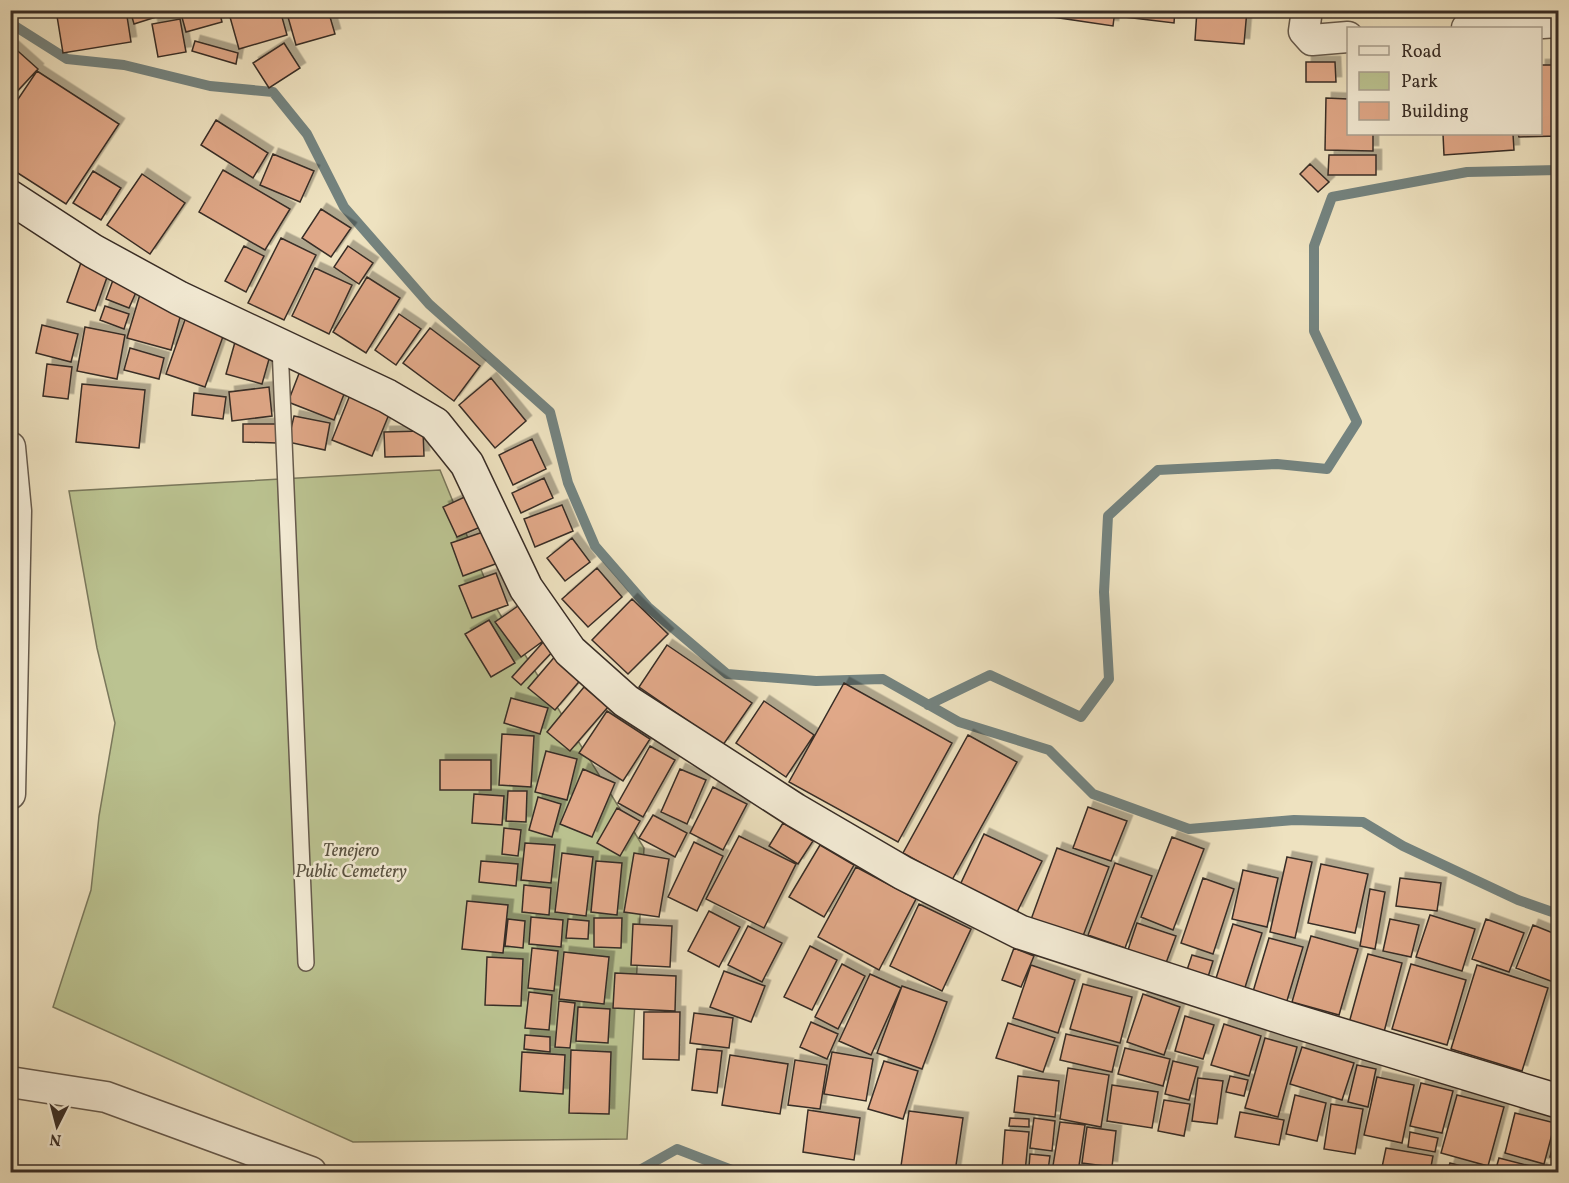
<svg xmlns="http://www.w3.org/2000/svg" width="1569" height="1183" viewBox="0 0 1569 1183" font-family="Vollkorn,serif">
  <defs>
    <filter id="shadow"><feDropShadow dx="5.5" dy="-5.5" stdDeviation="0" flood-color="#0004"/></filter>
  </defs>
  <rect width="100%" height="100%" fill="#eee2c0"/>
  <filter id="stains"><feTurbulence type="fractalNoise" baseFrequency=".00333" numOctaves="4"/><feColorMatrix values="0 0 0 0 .2 0 0 0 0 .09 0 0 0 0 .02 0 0 0 .5 -.17"/></filter>
  <radialGradient id="worn" r=".72"><stop offset=".6" stop-color="#630" stop-opacity="0"/><stop offset="1" stop-color="#630" stop-opacity=".3"/></radialGradient>
  <path fill="#bbc391" stroke="#7a785c" stroke-width="1.5" d="M440 470 498 611 644 848 627 1139 353 1142 53 1007 91 890 99 816 115 723 97 648 69 491Z"/>
  <g fill="none" stroke-linecap="round" stroke-linejoin="round">
    <path stroke="#74837f" stroke-width="10" d="M10 23 67 59 124 65 210 86 273 92 307 134 344 207 429 304 550 412 568 483 595 546 648 607 727 674 816 681 883 679 959 722 1049 750 1093 794 1189 829 1294 820 1363 822 1403 846 1518 900 1558 914
      M928 705 990 675 1081 717 1109 679 1104 592 1108 516 1158 470 1277 464 1327 469 1357 422 1314 331V246L1332 197 1467 172 1558 170
      M636 1172 677 1149 737 1172"/>
  </g>
  <path fill="#e0a888" stroke="#382d26" stroke-width="1.5" filter="url(#shadow)" d="M56 10H126L131 42 63 53Z
    M130 10H172V12L134 24Z
    M180 10H219L222 22 186 32Z
    M228 10H280L287 35 239 49Z
    M286 10H328L335 34 296 45Z
    M1054 10H1115L1113 26 1053 17Z
    M1126 10H1175L1174 23 1125 17Z
    M1197 10H1247L1244 44 1195 40Z
    M180 19 186 52 158 57 152 24Z
    M195 41 238 53 236 64 192 51Z
    M284 43 300 68 269 88 253 63Z
    M10 44 38 69 10 99Z
    M1306 62H1335L1336 82H1306Z
    M1540 65H1558V136L1519 137 1518 134H1540Z
    M37 71 119 124 66 204 10 168V111Z
    M1326 98 1348 99V134H1373V151L1325 150Z
    M216 120 268 153 253 178 201 145Z
    M1443 134H1513L1514 150 1444 155Z
    M273 154 314 171 300 202 260 185Z
    M1329 155H1376V175H1328Z
    M1310 164 1329 182 1318 192 1300 174Z
    M223 170 290 209 265 250 199 212Z
    M93 171 121 188 101 220 73 203Z
    M142 174 185 203 150 254 107 225Z
    M321 209 351 228 331 257 302 238Z
    M281 238 316 255 284 320 248 303Z
    M244 246 264 256 246 292 225 281Z
    M348 246 373 263 359 284 334 267Z
    M83 257 111 266 95 311 67 302Z
    M315 268 352 285 329 334 292 316Z
    M367 277 400 298 366 353 333 332Z
    M113 280 137 290 129 308 106 299Z
    M141 291 184 303 171 350 127 338Z
    M105 306 129 314 124 329 100 320Z
    M187 314 226 328 205 387 166 374Z
    M399 314 421 329 396 365 375 350Z
    M42 325 78 334 71 362 36 353Z
    M85 327 125 335 117 379 77 371Z
    M430 328 480 366 454 401 403 363Z
    M237 335 273 345 262 384 226 374Z
    M130 348 164 358 159 379 124 370Z
    M47 364 72 367 68 399 43 396Z
    M300 371 346 389 334 420 288 402Z
    M491 378 526 421 495 448 459 405Z
    M82 384 145 390 139 448 76 442Z
    M354 385 394 402 372 456 332 440Z
    M269 387 272 416 232 421 229 392Z
    M194 393 226 397 223 419 192 415Z
    M294 416 330 423 325 450 288 442Z
    M243 424H277V443L243 442Z
    M423 431 424 456 385 457 384 432Z
    M532 439 546 469 513 485 499 455Z
    M544 478 553 498 521 513 512 493Z
    M471 494 485 525 457 537 443 507Z
    M562 505 573 531 535 547 524 519Z
    M486 531 498 563 463 576 451 543Z
    M572 538 590 562 565 581 547 558Z
    M597 568 622 597 588 627 562 599Z
    M496 573 508 605 472 618 459 586Z
    M632 599 668 634 628 674 592 640Z
    M518 606 543 641 521 657 495 622Z
    M489 620 515 663 491 677 465 634Z
    M545 640 555 649 521 685 512 677Z
    M667 645 752 703 723 745 639 687Z
    M557 654 583 677 555 710 528 688Z
    M844 683 952 743 898 842 789 782Z
    M584 687 608 707 570 751 547 732Z
    M511 698 548 708 540 734 504 723Z
    M764 701 814 735 786 777 736 743Z
    M607 711 650 739 623 781 579 753Z
    M502 734 534 736 531 787 499 785Z
    M968 735 1017 762 952 880 903 853Z
    M650 746 675 760 643 817 618 803Z
    M546 751 577 759 567 800 535 792Z
    M440 760H491V790H440Z
    M583 769 615 783 592 837 560 824Z
    M680 769 706 780 687 824 661 812Z
    M713 787 747 804 723 850 690 833Z
    M508 791H527L526 822 506 821Z
    M474 794 504 796 502 825 472 823Z
    M538 797 561 804 552 837 529 830Z
    M1088 807 1127 821 1111 861 1073 848Z
    M617 808 640 821 620 856 597 843Z
    M653 815 687 833 675 857 639 838Z
    M783 823 813 841 798 864 769 846Z
    M504 828 521 830 518 856 502 854Z
    M984 834 1042 861 1017 912 960 885Z
    M739 836 796 864 764 928 706 899Z
    M1172 837 1204 849 1173 930 1141 917Z
    M694 842 723 856 697 911 668 897Z
    M525 843 555 845 551 883 521 880Z
    M820 845 854 865 824 917 789 897Z
    M1057 848 1109 867 1080 944 1029 925Z
    M562 853 593 857 586 916 555 912Z
    M634 853 669 859 659 917 624 912Z
    M1287 857 1312 862 1295 938 1270 932Z
    M481 861 518 864 516 886 479 882Z
    M596 861 622 863 617 915 591 912Z
    M1115 863 1152 876 1125 948 1088 935Z
    M1321 864 1368 874 1355 933 1308 923Z
    M856 867 916 899 879 970 818 937Z
    M1243 870 1278 878 1267 927 1232 919Z
    M1203 878 1234 889 1213 954 1181 943Z
    M1400 878 1441 883 1437 911 1396 906Z
    M524 885 551 888 549 915 522 912Z
    M1370 889 1385 892 1375 949 1360 946Z
    M467 901 508 905 503 953 462 949Z
    M919 904 971 929 942 991 890 966Z
    M709 911 740 927 719 967 688 951Z
    M1430 915 1475 929 1462 971 1416 957Z
    M531 917 563 920 561 947 529 944Z
    M594 918H622L621 948 594 947Z
    M508 919 525 921 523 948 505 946Z
    M568 919 589 921 588 939 566 938Z
    M1390 919 1419 925 1411 957 1383 951Z
    M1486 919 1524 933 1509 972 1472 959Z
    M1137 923 1176 936 1163 971 1125 959Z
    M633 924 672 926 670 967 631 965Z
    M1233 924 1262 933 1242 997 1213 988Z
    M1533 925 1558 935V976L1556 983 1516 968Z
    M748 926 782 943 762 982 728 965Z
    M1311 936 1358 949 1339 1015 1292 1002Z
    M1269 938 1303 947 1286 1004 1252 995Z
    M810 946 837 960 812 1010 784 997Z
    M532 948 558 951 554 991 528 988Z
    M1014 948 1034 956 1021 987 1002 980Z
    M564 952 609 957 604 1004 559 999Z
    M1368 954 1402 963 1384 1032 1349 1023Z
    M1192 955 1213 961 1207 980 1186 973Z
    M487 957 523 959 521 1006 485 1005Z
    M842 964 865 976 838 1029 815 1017Z
    M1411 964 1466 980 1447 1045 1392 1029Z
    M1031 965 1075 980 1058 1033 1013 1018Z
    M1477 965 1548 988 1522 1071 1451 1049Z
    M724 971 765 986 751 1022 710 1007Z
    M615 973 676 976 675 1011 613 1008Z
    M870 974 901 988 871 1055 839 1041Z
    M1083 984 1132 997 1120 1043 1070 1029Z
    M902 986 947 1002 922 1069 877 1053Z
    M529 992 552 995 549 1030 525 1028Z
    M1143 994 1180 1007 1164 1055 1127 1042Z
    M559 1001 575 1003 570 1048 555 1047Z
    M578 1007 610 1009 608 1043 576 1041Z
    M644 1012H680L679 1060 643 1059Z
    M694 1013 733 1018 729 1048 690 1043Z
    M1185 1016 1214 1025 1203 1059 1175 1051Z
    M811 1022 838 1034 827 1059 800 1047Z
    M1008 1023 1055 1038 1043 1072 996 1058Z
    M1224 1024 1261 1036 1249 1076 1211 1065Z
    M1066 1034 1118 1046 1112 1072 1060 1060Z
    M525 1035 550 1037V1052L524 1049Z
    M1265 1038 1297 1047 1278 1117 1245 1108Z
    M1302 1047 1354 1063 1342 1100 1290 1084Z
    M1125 1048 1170 1059 1163 1086 1118 1074Z
    M697 1049 722 1051 717 1093 692 1090Z
    M571 1050 611 1052 609 1114 569 1113Z
    M522 1052 565 1055 563 1094 520 1091Z
    M832 1052 873 1059 866 1101 824 1094Z
    M730 1055 788 1064 780 1114 722 1105Z
    M795 1060 827 1065 820 1109 788 1105Z
    M884 1061 918 1071 903 1119 868 1109Z
    M1173 1061 1198 1067 1189 1100 1165 1094Z
    M1357 1065 1376 1069 1368 1107 1348 1102Z
    M1068 1068 1109 1075 1101 1127 1060 1119Z
    M1018 1076 1059 1081 1055 1117 1014 1112Z
    M1230 1076 1248 1080 1244 1096 1226 1092Z
    M1377 1077 1414 1085 1402 1143 1364 1135Z
    M1198 1078 1223 1081 1217 1124 1192 1121Z
    M1421 1083 1453 1091 1442 1133 1410 1126Z
    M1112 1085 1158 1092 1152 1128 1107 1121Z
    M1295 1095 1326 1103 1317 1141 1286 1134Z
    M1457 1095 1504 1107 1488 1166 1441 1153Z
    M1164 1100 1190 1104 1184 1136 1158 1131Z
    M1331 1104 1363 1109 1355 1154 1324 1149Z
    M808 1110 860 1118 854 1160 803 1152Z
    M909 1111 963 1118 955 1172 901 1166Z
    M1240 1112 1284 1120 1279 1145 1235 1137Z
    M1515 1113 1555 1123 1544 1164 1505 1153Z
    M1010 1118 1029 1119V1127L1009 1126Z
    M1034 1118 1055 1121 1052 1151 1030 1148Z
    M1060 1122 1085 1125 1078 1172H1052Z
    M1558 1125V1159L1550 1157Z
    M1087 1127 1116 1131 1112 1167 1082 1163Z
    M1005 1130 1029 1132 1025 1172 1002 1170Z
    M1410 1132 1438 1138 1435 1152 1408 1147Z
    M1386 1148 1433 1156 1430 1172H1381Z
    M1030 1154 1050 1156 1048 1170 1029 1167Z
    M1499 1158 1542 1169 1541 1172H1495Z
    M1450 1163 1481 1171V1172H1447Z"/>
  <g fill="none" stroke-linecap="round" stroke-linejoin="round">
    <defs>
      <path id="lane" d="M280 346 306 963"/>
      <path id="street" d="M1307 10 1304 31 1312 40 1348 37
        M1467 28 1558 22
        M10 447 16 511 10 794
        M10 1082 106 1097 311 1172"/>
      <path id="secondary" d="M10 197 93 251 179 298 387 396 435 424 467 464 526 588 570 651 626 701 795 810 903 873 1020 932 1291 1020 1558 1101"/>
    </defs>
    <use href="#lane" stroke="#665a4c" stroke-width="18"/>
    <use href="#street" stroke="#665a4c" stroke-width="33"/>
    <use href="#secondary" stroke="#382d26" stroke-width="36"/>
    <use href="#lane" stroke="#f4ecd6" stroke-width="15"/>
    <use href="#street" stroke="#f4ecd6" stroke-width="30"/>
    <use href="#secondary" stroke="#f4ecd6" stroke-width="33"/>
  </g>
  <g text-anchor="middle" stroke-width="5" stroke-linejoin="round" paint-order="stroke">
    <g font-size="18" font-style="italic" fill="#595241" stroke="#f4ecd6">
      <text x="351" y="856">Tenejero<tspan x="351" dy="21">Public Cemetery</tspan></text>
    </g>
  </g>
  <rect width="1569" height="1183" fill="none" stroke="#eee2c0" stroke-width="36"/>
  <rect x="12" y="12" width="1545" height="1159" fill="none" stroke="#382d26" stroke-width="3"/>
  <rect x="18" y="18" width="1533" height="1147" fill="none" stroke="#382d26" stroke-width="1.5"/>
  <rect x="1347" y="27" width="195" height="108" fill="#f4ecd6" stroke="#a9a090" stroke-width="1.5"/>
  <rect x="1359" y="46" width="30" height="9" fill="#f4ecd6" stroke="#a9a090" stroke-width="1.5"/>
  <text x="1401" y="57" font-size="18" fill="#382d26">Road</text>
  <rect x="1359" y="72" width="30" height="18" fill="#bbc391" stroke="#a9a090" stroke-width="1.5"/>
  <text x="1401" y="87" font-size="18" fill="#382d26">Park</text>
  <rect x="1359" y="102" width="30" height="18" fill="#e0a888" stroke="#a9a090" stroke-width="1.5"/>
  <text x="1401" y="117" font-size="18" fill="#382d26">Building</text>
  <g transform="translate(57 1126) rotate(186)" stroke="#f4ecd6" stroke-width="4.5" paint-order="stroke">
  <path d="M0-4.5L10 22L0 15L-10 22Z" fill="#382d26"/>
  <text y="-9" font-size="16" font-weight="bold" text-anchor="middle" fill="#382d26">N</text>
  </g>
  <rect width="100%" height="100%" filter="url(#stains)"/>
  <rect width="100%" height="100%" fill="url(#worn)"/>
</svg>
